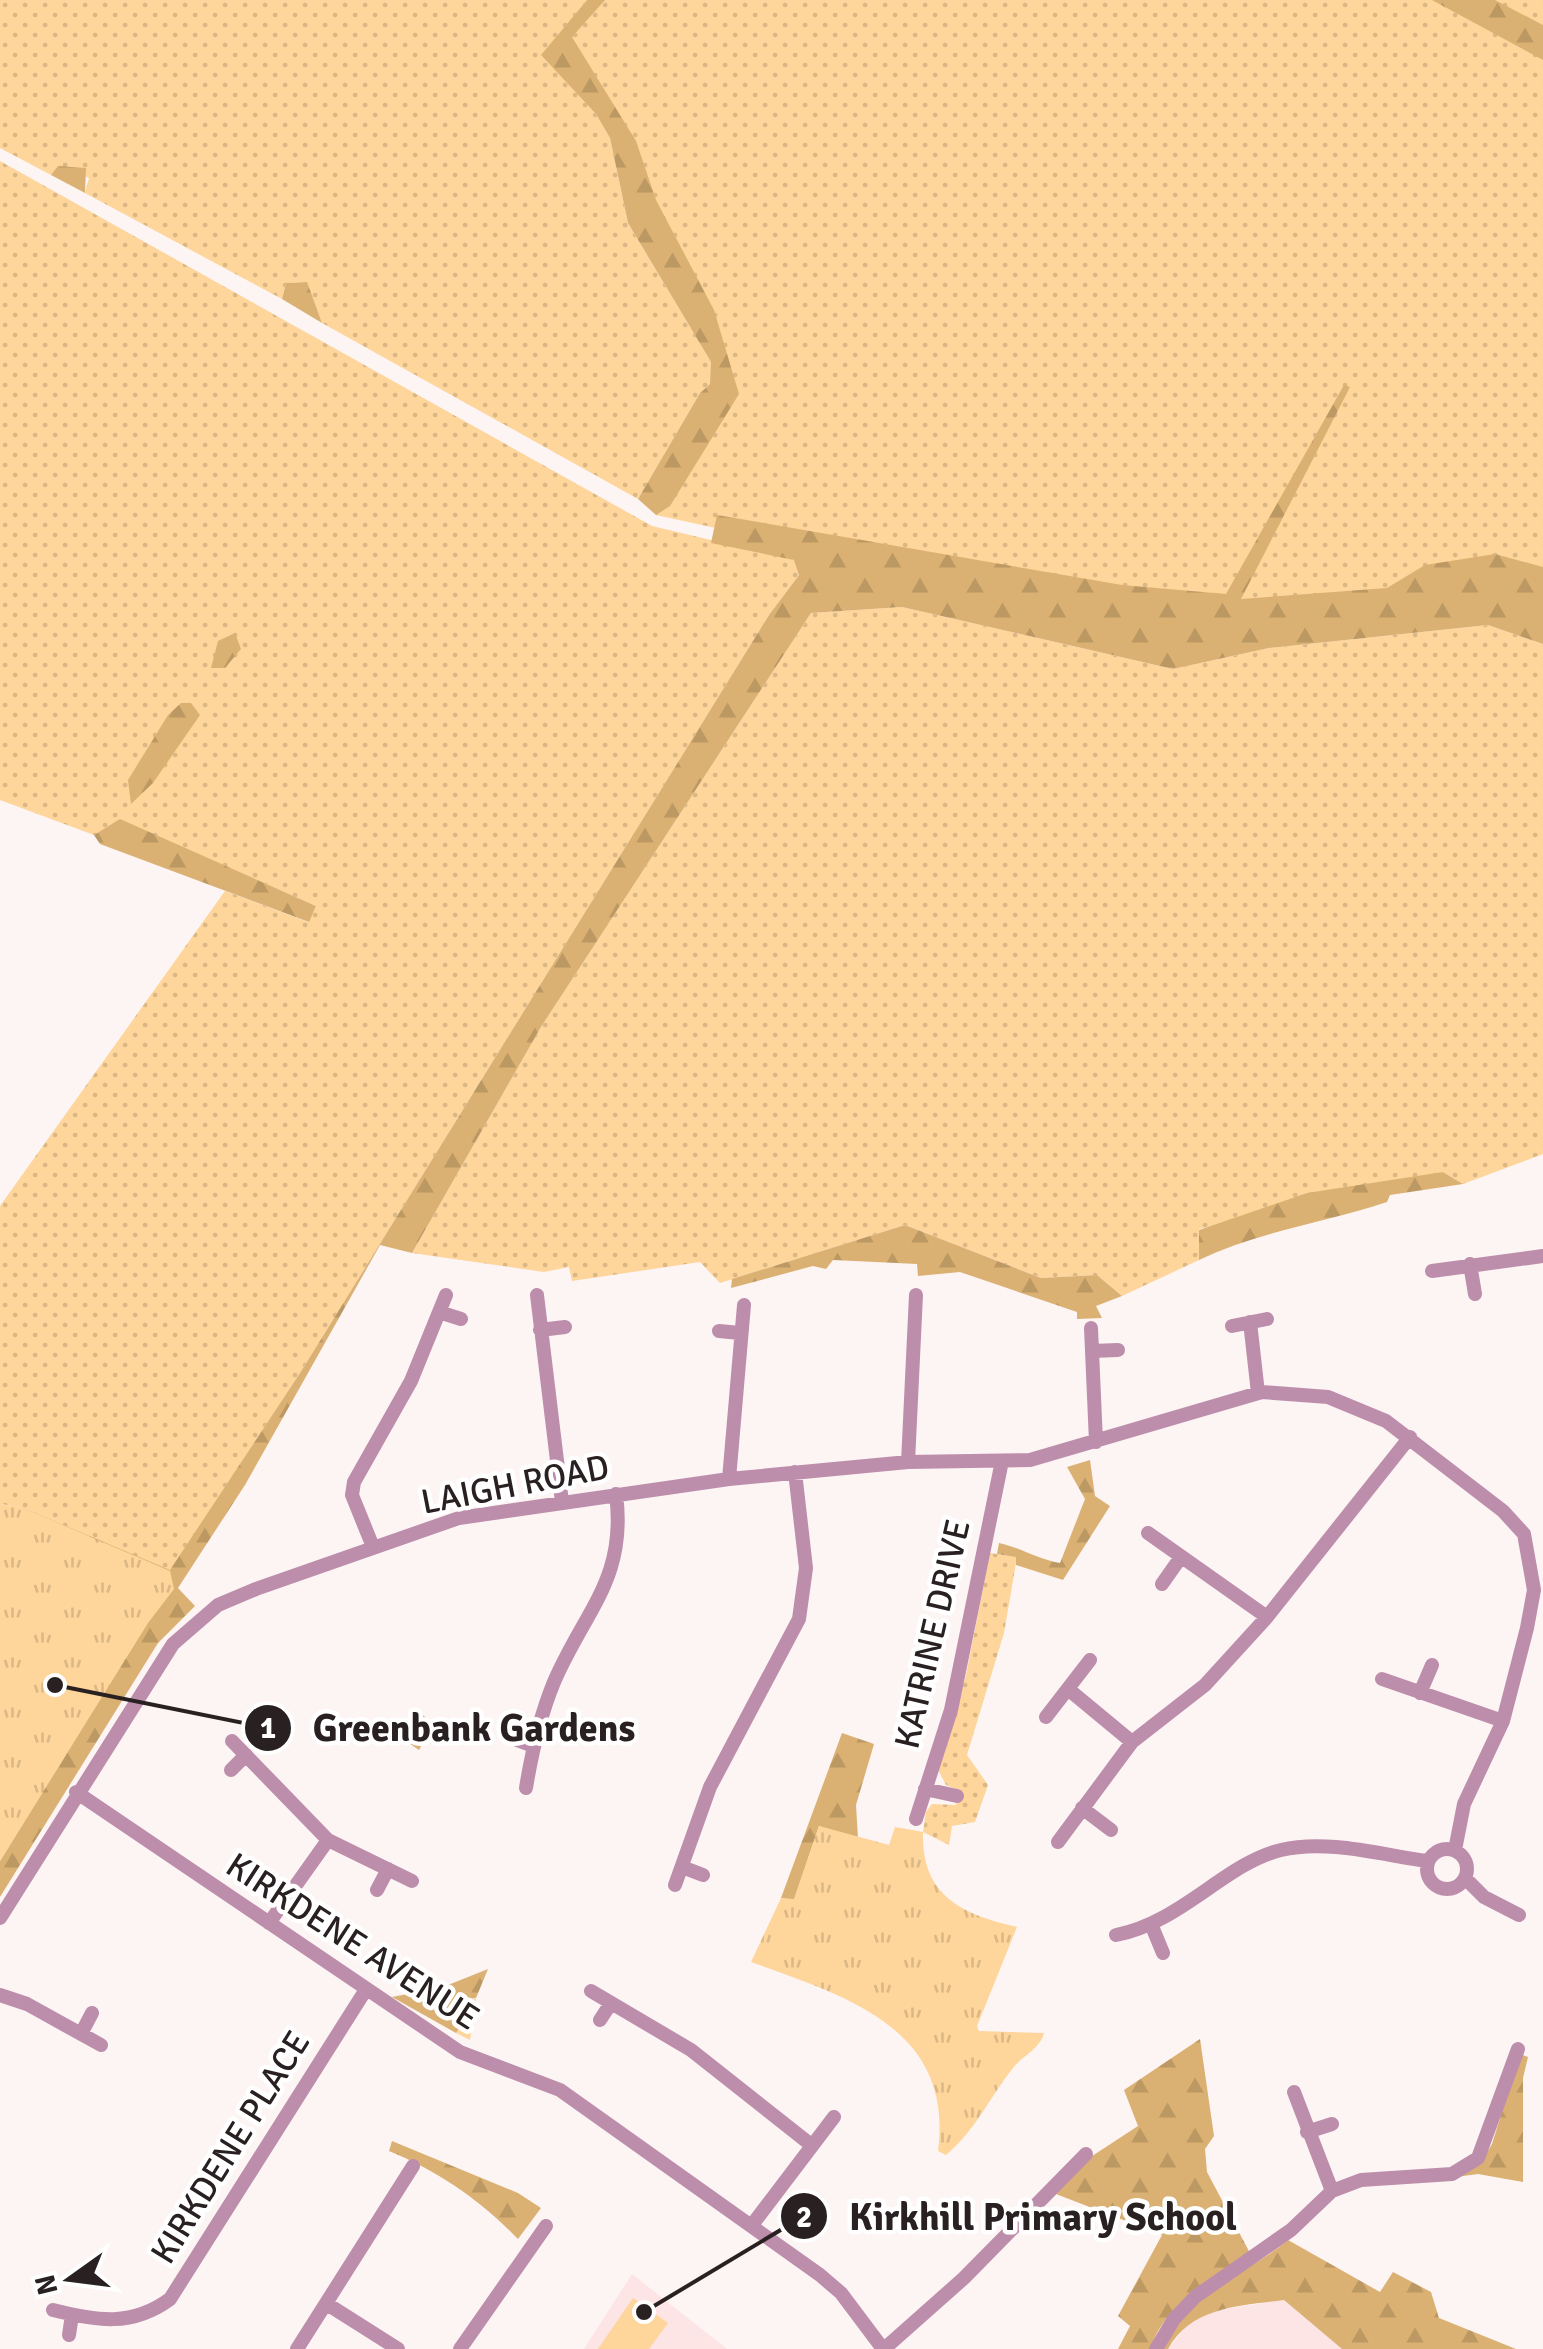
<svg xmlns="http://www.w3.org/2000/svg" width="1543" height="2349" viewBox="0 0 1543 2349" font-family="Signika,sans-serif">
  <defs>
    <pattern id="grass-dots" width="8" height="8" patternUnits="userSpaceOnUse" patternTransform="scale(2.5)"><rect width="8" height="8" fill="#fed59a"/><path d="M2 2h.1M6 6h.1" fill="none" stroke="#dab784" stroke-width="1.8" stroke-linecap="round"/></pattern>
    <pattern id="forest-firs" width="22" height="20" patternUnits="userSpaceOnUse" patternTransform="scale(2.5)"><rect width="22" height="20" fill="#dbb173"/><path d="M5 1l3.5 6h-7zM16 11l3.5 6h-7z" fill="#bc9863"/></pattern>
    <pattern id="park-tufts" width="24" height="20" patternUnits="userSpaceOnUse" patternTransform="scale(2.5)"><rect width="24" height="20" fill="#fed59a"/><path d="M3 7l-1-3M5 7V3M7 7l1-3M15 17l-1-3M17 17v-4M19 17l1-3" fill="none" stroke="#dab784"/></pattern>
  </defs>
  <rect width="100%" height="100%" fill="#fdf4f4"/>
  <path fill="#fde4e5" d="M632 2274 727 2349H584Z
    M1284 2300 1342 2349H1168L1187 2325 1211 2311Z"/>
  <path fill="url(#grass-dots)" d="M0 0H587L542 55 596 114 610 138 628 223 711 362V383L700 393 638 499 322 323 306 282 286 283 282 299 85 193 89 178 59 166 51 175 0 148Z
    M597 0H1543V584L1338 597 1244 609 840 555 656 515 697 427 720 360 622 138 557 49Z
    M0 161 652 526 795 560 799 575 769 615 300 1373 170 1571 21 1507 0 1504V1206L225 891 308 922 316 906 120 820 94 835 0 800Z
    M902 607 1173 669 1269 648 1488 625 1543 644V1154L1463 1184 1443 1172 1199 1229V1260L1122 1296 1097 1275 1041 1278 905 1225 720 1283 700 1262 572 1281 569 1267 544 1272 412 1253 541 1027 811 613Z
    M990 1553 1017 1557 1004 1633 967 1755 988 1785 975 1822 952 1826 949 1845 923 1832 926 1812 932 1804 956 1805 960 1791 946 1785 938 1770 966 1675Z
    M462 1999H476L470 2040 456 2033 463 2023Z"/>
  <path fill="url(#forest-firs)" d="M587 0H605L572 37 636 141 656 200 714 310 739 394 670 506 656 515 638 499 700 393 710 384 711 362 628 223 610 138 596 114 541 55Z
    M1432 0H1495L1543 25V60Z
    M58 166 86 168 85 193 51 175Z
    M307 282 322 323 282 299 286 283Z
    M1344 385 1350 387 1241 599 1387 588 1425 565 1495 554 1543 567V644L1488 625 1269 648 1173 669 902 607 811 613 541 1027 412 1253 380 1245 245 1485 178 1588 195 1606 158 1643 0 1897V1861L147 1623 21 1507 170 1570 300 1373 769 615 799 575 794 560 711 543 717 515 1122 585 1226 594Z
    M235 633 241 649 225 668H211L218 641Z
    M181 703H191L200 715 153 783 131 804 128 780 168 715Z
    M120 819 316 906 309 922 100 844 94 835Z
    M1443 1172 1463 1184 1390 1195 1387 1202C1323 1223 1260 1231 1199 1260V1230L1307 1193Z
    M905 1225 1041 1278 1097 1275 1122 1296 1096 1306 1102 1318 1077 1319V1312L960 1272 918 1276 917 1264 833 1260 826 1269 813 1266 731 1288 732 1279Z
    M1090 1460 1095 1496 1110 1506 1063 1580 1016 1565V1557L997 1554 999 1543C1022 1548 1036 1559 1060 1563L1085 1499 1067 1467Z
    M420 1712 433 1725 419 1750 400 1737Z
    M842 1733 874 1744 856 1805 858 1838 819 1826 794 1900 781 1898Z
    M488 1969 476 1998 462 2000 463 2023 456 2033 392 1997 443 1987Z
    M1200 2039 1214 2136 1205 2149 1207 2172 1251 2255C1211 2278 1166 2303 1150 2349H1118L1130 2326 1118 2316 1162 2235 1056 2194 1086 2160 1138 2126 1124 2090Z
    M1520 2054 1528 2057 1523 2078V2182L1478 2174 1456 2177 1482 2161 1492 2144Z
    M392 2141 518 2193 541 2208 518 2239C480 2200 440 2172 389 2151Z
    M1288 2240 1380 2292 1393 2272 1431 2292 1439 2318 1516 2349H1342L1284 2300C1241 2306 1192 2306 1168 2349H1162C1171 2336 1179 2320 1190 2309 1218 2281 1257 2266 1288 2240Z"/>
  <path fill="url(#park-tufts)" d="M0 1504 21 1507 170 1571 174 1589 148 1623 0 1861Z
    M819 1826 889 1845 895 1827 923 1832C921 1895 961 1914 1017 1927L977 2026 979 2031 1044 2033C1040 2049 1022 2056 1013 2068 989 2098 976 2130 946 2155L938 2151C954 2028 846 1996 751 1962L781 1898 794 1899Z"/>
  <path fill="#fed59a" d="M633 2298 668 2323 649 2349H598Z"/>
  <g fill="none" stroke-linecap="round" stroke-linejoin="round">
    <path stroke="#bd8eab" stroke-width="14" d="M1470 1264 1475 1294
      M1432 1271 1543 1256
      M537 1295 562 1502
      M439 1312 461 1319
      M1250 1322 1258 1393
      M1232 1326 1267 1319
      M1091 1328 1096 1442
      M540 1330 565 1327
      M719 1331 740 1333
      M1092 1351 1118 1350
      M908 1462 916 1295
      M729 1479 744 1305
      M1148 1533 1267 1617
      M373 1547 352 1495 354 1482 411 1381 446 1295
      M1162 1584 1181 1557
      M1382 1679 1503 1721
      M1068 1689 1132 1742
      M1420 1693 1432 1665
      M1046 1717 1090 1660
      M517 1740 533 1746
      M232 1741 328 1840 412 1881
      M231 1770 246 1755
      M526 1788C532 1751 540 1716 554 1682 585 1610 627 1579 616 1494
      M925 1789 957 1796
      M76 1792 460 2052 560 2090 820 2275 841 2293 883 2349
      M1082 1808 1111 1830
      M916 1819 951 1710 1002 1461
      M1058 1842 1132 1742 1205 1685 1267 1617 1410 1437
      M1427 1869a20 20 0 1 1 40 0a20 20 0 1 1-40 0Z
      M682 1867 703 1875
      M1465 1878 1484 1897 1519 1915
      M675 1885 710 1787 799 1619 806 1568 795 1472
      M377 1890 388 1869
      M0 1918 173 1644 218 1605 256 1589 459 1518 729 1479 908 1462 1030 1460 1262 1392 1328 1397 1386 1421 1503 1511 1524 1534 1534 1590 1527 1628 1503 1721 1464 1804 1455 1850
      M269 1923 328 1840
      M1151 1924 1163 1953
      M1116 1935C1182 1922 1226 1863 1281 1850 1327 1839 1382 1855 1427 1861
      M591 1991 691 2050 810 2144
      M0 1995 27 2004 101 2045
      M600 2020 611 2003
      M81 2034 92 2013
      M1294 2092 1332 2191
      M1307 2132 1332 2124
      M752 2225 834 2117
      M327 2304 398 2349
      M53 2310C97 2321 132 2327 170 2299L365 1991
      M69 2335 72 2315
      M297 2349 413 2166
      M460 2349 546 2226
      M884 2349 964 2278 1086 2154
      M1156 2349 1174 2319 1195 2297 1291 2230 1332 2191 1361 2180 1452 2174 1478 2158 1518 2049"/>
  </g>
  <g text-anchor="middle" stroke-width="9" stroke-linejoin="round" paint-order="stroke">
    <g font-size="35" fill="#292121" stroke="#fff">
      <text transform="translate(515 1484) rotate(-11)" y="12">LAIGH ROAD</text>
      <text transform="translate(932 1634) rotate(-77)" y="12">KATRINE DRIVE</text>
      <text transform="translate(353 1941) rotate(33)" y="12">KIRKDENE AVENUE</text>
      <text transform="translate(230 2147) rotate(-58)" y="12">KIRKDENE PLACE</text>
    </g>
  </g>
  <path fill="none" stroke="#292121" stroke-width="4" d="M55 1685L268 1728M644 2312L804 2216"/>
  <g fill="#292121" stroke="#fff" stroke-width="4">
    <circle cx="55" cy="1685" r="10"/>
    <circle cx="644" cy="2312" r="10"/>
    <circle cx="268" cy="1728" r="25"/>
    <circle cx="804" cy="2216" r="25"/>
  </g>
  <g font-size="30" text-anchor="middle" font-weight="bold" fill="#fff">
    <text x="268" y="1738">1</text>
    <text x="804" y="2227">2</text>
  </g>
  <g font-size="38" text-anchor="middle" font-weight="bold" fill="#292121" stroke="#fff" stroke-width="9" stroke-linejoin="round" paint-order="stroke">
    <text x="474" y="1741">Greenbank Gardens</text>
    <text x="1043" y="2230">Kirkhill Primary School</text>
  </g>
  <g transform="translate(70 2279) rotate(256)" stroke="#ffffff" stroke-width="8" paint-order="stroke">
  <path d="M0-8L18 38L0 25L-18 38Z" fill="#292121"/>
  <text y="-15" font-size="28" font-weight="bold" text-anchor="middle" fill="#292121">N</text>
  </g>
</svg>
